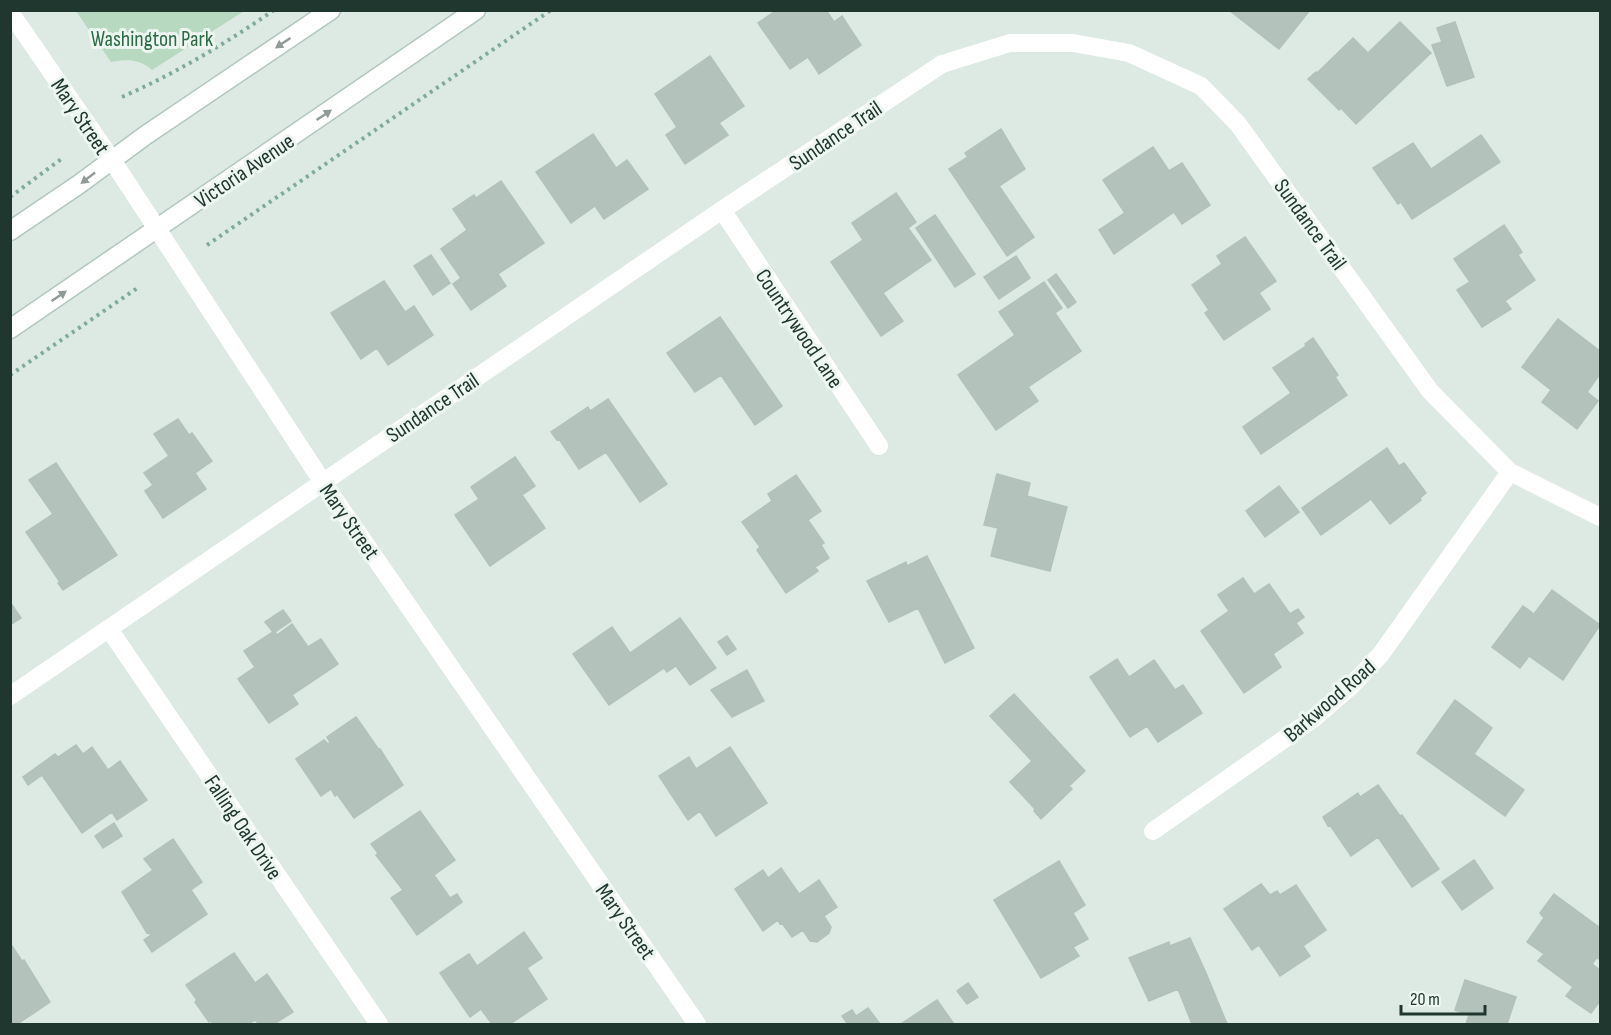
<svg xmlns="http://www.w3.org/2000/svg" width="1611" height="1035" viewBox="0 0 1611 1035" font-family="'Sofia Sans Condensed',sans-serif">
  <rect width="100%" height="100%" fill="#dde9e3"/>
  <path fill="#b6d9bf" d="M76 11H244L152 70C140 59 127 59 111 62Z"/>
  <path fill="#b3c3bc" stroke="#b0c2ba" stroke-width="1.5" d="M777 10H826L834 22 842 16 861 45 819 74 808 57 790 69 758 23Z
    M1229 10H1310L1279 49Z
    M1400 22 1431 53 1356 124 1341 108 1339 110 1308 79 1316 72 1317 73 1353 38 1368 53Z
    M1455 22 1474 77 1447 86 1432 45 1442 42 1437 28Z
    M710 56 744 106 719 123 728 135 685 164 666 135 677 127 655 94Z
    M1001 129 1025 169 999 186 1034 237 1007 256 949 169 968 157 965 153Z
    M593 134 616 168 627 160 648 189 604 219 595 206 571 223 536 172Z
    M1481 135 1500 162 1412 219 1401 202 1398 204 1373 168 1413 143 1431 169Z
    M1153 147 1169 171 1182 163 1210 205 1182 224 1174 212 1114 254 1099 230 1125 213 1103 180Z
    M501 181 544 243 498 274 506 286 471 310 453 284 461 278 441 249 467 230 453 209 474 195 476 198Z
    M896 193 916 222 908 228 931 260 883 293 903 321 881 336 831 262 863 240 852 223Z
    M935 215 975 274 955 287 916 228Z
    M1504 225 1522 252 1518 255 1535 280 1505 301 1511 309 1482 327 1457 290 1470 282 1454 259Z
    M1245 237 1276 281 1259 293 1270 309 1224 340 1205 313 1209 310 1192 285 1222 264 1217 256Z
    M431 255 450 283 433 295 414 266Z
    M1016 256 1030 278 999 299 984 277Z
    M1056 274 1076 302 1068 308 1048 280Z
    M384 281 405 312 414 306 433 335 388 365 377 348 361 359 331 313Z
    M1044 282 1062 308 1055 313 1081 351 1028 387 1038 401 996 430 958 375 1015 335 999 312Z
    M720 317 782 406 755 425 721 375 695 392 667 353Z
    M1558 319 1600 351V374L1587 392 1598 401 1577 429 1542 402 1551 390 1522 367Z
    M1313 338 1338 375 1335 377 1347 395 1261 454 1243 427 1291 393 1273 368 1306 346 1305 344Z
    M608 399 667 484 640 502 606 452 579 469 559 439 557 440 551 432 588 407 590 411Z
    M178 419 189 435 192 433 212 461 195 473 206 489 163 518 145 491 153 485 144 473 169 456 154 434Z
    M1387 448 1399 466 1404 463 1426 493 1420 498 1421 500 1390 524 1371 499 1321 535 1302 508Z
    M515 457 535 486 522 495 545 528 490 566 455 515 479 499 471 487Z
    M56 463 117 555 63 590 58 583 60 582 26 532 53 514 29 480Z
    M997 474 1030 483 1027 496 1067 507 1050 571 991 556 998 528 984 525Z
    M796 475 821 511 808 520 824 543 821 545 829 558 815 567 818 571 786 593 757 550 760 547 742 522 772 501 768 494Z
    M1279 486 1299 512 1265 537 1246 511Z
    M927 556 974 648 945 663 918 608 889 622 867 581 906 562 907 566Z
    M1243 578 1254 594 1269 584 1290 614 1298 609 1304 617 1296 623 1303 633 1273 654 1281 667 1244 693 1201 631 1229 611 1218 595Z
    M1552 590 1600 625 1563 680 1529 656 1520 668 1492 647 1523 606 1534 614Z
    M10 602 21 618 10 625Z
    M283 610 291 621 275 632 277 635 292 624 308 647 321 639 338 664 292 695 298 704 269 723 238 679 255 667 244 651 273 632 265 622Z
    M680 618 716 668 690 685 676 666 667 672 664 668 609 705 573 654 612 627 630 653Z
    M727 636 736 649 727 655 718 642Z
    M1117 659 1129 677 1154 660 1175 690 1183 685 1202 713 1158 742 1147 726 1130 737 1090 677Z
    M747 670 764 701 732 717 711 690Z
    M1014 694 1085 771 1069 786 1072 789 1041 819 1034 811 1035 809 1010 782 1032 761 990 716Z
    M1455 700 1492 728 1474 754 1524 790 1505 816 1417 753Z
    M356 717 379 750 380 749 403 785 354 818 337 794 335 796 331 789 321 796 296 759 324 740 328 744 330 742 327 737Z
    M76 745 83 754 92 747 108 770 120 761 147 800 117 820 112 812 82 833 42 775 28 785 23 777 55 754 58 757Z
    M730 747 767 803 716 836 700 811 688 820 659 776 689 757 696 769Z
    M1378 785 1400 816 1402 815 1439 869 1412 887 1378 837 1351 856 1330 825 1328 826 1323 817 1358 793 1360 797Z
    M420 811 455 860 434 875 450 898 457 894 462 902 417 935 391 898 403 890 376 855 378 853 371 844Z
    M114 823 122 836 103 848 95 836Z
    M173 839 202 882 191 890 207 914 152 952 144 940 151 935 149 932 147 933 122 892 153 870 144 859Z
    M1474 860 1493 888 1462 910 1442 882Z
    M1059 861 1085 905 1073 913 1088 939 1073 947 1079 956 1041 978 994 900Z
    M781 868 799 894 819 880 837 907 824 916 831 927 829 933 817 942 810 941 803 930 792 937 782 923 780 924 778 920 763 931 735 889 763 870 768 878Z
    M1261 884 1270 895 1277 891 1280 895 1296 885 1326 930 1303 946 1310 956 1280 976 1259 945 1252 950 1224 909Z
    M1554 894 1600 928V960L1597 957 1592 964 1600 970V1001L1591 1013 1566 996 1573 987 1538 961 1544 954 1527 942 1544 918 1540 913Z
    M524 932 542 958 527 968 547 999 510 1024H492L481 1009 470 1017 440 973 469 954 477 966Z
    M1190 938 1206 973 1227 1024H1192L1178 989 1149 1001 1129 958 1169 942 1170 946Z
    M12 946 22 961 24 960 50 1002 19 1023 20 1024H10V947Z
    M234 953 255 983 267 974 293 1012 274 1024H259L255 1020 248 1024H213L210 1020 209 1022 195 1002 197 1000 186 985Z
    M1465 980 1516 997 1507 1024H1466L1469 1015 1455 1010Z
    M968 983 978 997 967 1004 957 991Z
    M937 1000 954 1024H901Z
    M868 1008 880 1024H844L847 1023 842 1016 852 1010 856 1016Z"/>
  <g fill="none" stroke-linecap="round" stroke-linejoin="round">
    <defs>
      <path id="secondary" d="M10 231 78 185 146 135 331 10
        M10 329 476 10"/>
    </defs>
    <use href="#secondary" stroke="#b1c8bf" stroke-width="21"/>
    <path stroke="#7fab9c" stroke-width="4" stroke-dasharray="3 4.5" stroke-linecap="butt" d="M122 97C176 73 225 44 274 10
      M10 197 64 157
      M207 245 551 10
      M10 375 139 287"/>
    <path stroke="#fff" stroke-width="18" d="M112 160 322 481 697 1024
      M722 210 879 446
      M109 629 379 1024
      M10 696 722 210 942 64 1010 43H1073L1129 53 1201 86 1238 124 1430 391 1510 472 1600 517
      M1153 831 1313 719 1350 687 1381 654 1510 472"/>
    <path stroke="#fff" stroke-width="18" d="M10 12 112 160"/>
    <use href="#secondary" stroke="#fff" stroke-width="18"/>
  </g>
  <defs><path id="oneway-solid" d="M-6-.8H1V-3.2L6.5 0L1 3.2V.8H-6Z" transform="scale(1.5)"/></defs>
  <g fill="#909b98">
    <use href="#oneway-solid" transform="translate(283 43) rotate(146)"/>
    <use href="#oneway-solid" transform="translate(324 115) rotate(-34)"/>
    <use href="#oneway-solid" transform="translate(88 178) rotate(142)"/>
    <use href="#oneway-solid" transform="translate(59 296) rotate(-34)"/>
  </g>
  <g text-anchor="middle" stroke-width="6" stroke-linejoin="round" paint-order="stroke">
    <g font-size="22" fill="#2c6c44" stroke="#edf6f1">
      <text x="152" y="46">Washington Park</text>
    </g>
    <g font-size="22" fill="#203730" stroke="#edf6f1">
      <text transform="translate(81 116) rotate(56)" y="8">Mary Street</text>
      <text transform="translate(835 135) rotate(-34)" y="8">Sundance Trail</text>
      <text transform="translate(244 170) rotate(-34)" y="8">Victoria Avenue</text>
      <text transform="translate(1311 224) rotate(54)" y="8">Sundance Trail</text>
      <text transform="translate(800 328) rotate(56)" y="8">Countrywood Lane</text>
      <text transform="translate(432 407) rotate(-34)" y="8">Sundance Trail</text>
      <text transform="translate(350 521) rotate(55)" y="8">Mary Street</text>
      <text transform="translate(1329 700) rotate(-41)" y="8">Barkwood Road</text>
      <text transform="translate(244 827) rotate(56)" y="8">Falling Oak Drive</text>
      <text transform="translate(626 921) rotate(55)" y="8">Mary Street</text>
    </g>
  </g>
  <rect width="1611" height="1035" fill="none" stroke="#203730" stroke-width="24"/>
  <path d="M1401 1005v9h84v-9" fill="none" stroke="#203730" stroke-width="3"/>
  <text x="1410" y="1005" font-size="18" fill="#203730" stroke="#edf6f1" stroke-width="4.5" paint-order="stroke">20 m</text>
</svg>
